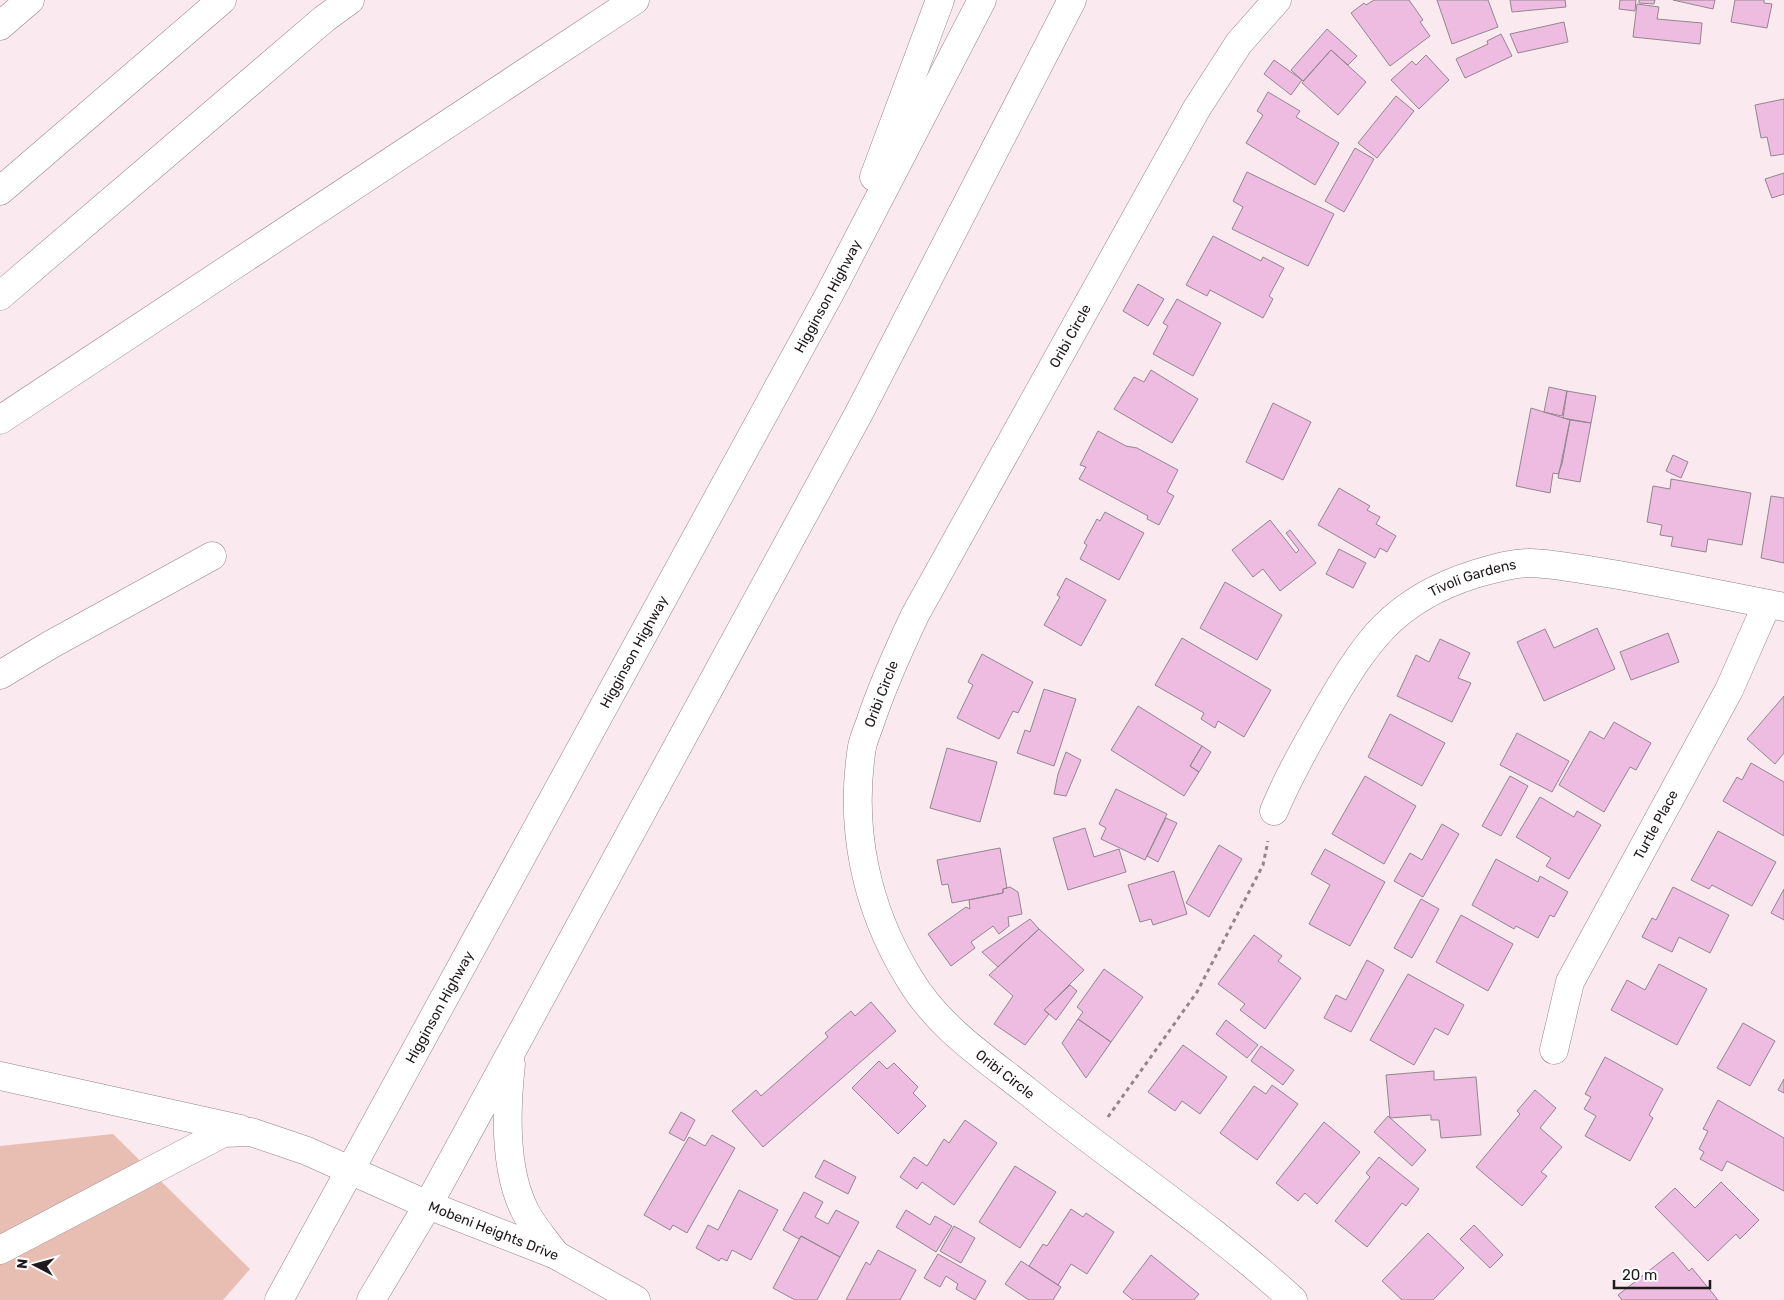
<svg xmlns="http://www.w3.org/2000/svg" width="1784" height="1300" viewBox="0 0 1784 1300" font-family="Rubik,sans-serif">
  <rect width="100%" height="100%" fill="#fae9ee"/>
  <path fill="#e9beb2" d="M113 1134 250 1269 223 1300H0V1146Z"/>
  <path fill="#eebce1" stroke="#938690" d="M1374 0H1409L1423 20 1420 22 1430 36 1390 66 1351 13 1364 3 1366 5Z
    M1437 0H1488L1498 27 1452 44Z
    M1510 0H1565L1566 7 1512 12Z
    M1620 0H1636L1635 11 1619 9Z
    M1639 0H1655L1654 4 1639 3Z
    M1673 0H1715L1713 9Z
    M1735 0H1764V3L1772 4 1767 28 1731 22Z
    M1637 4 1659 7 1657 19 1702 23 1700 44 1633 37Z
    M1564 22 1568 42 1518 53 1510 34Z
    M1327 29 1357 56 1348 65 1331 50 1303 81 1291 70Z
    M1501 34 1512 56 1465 78 1456 59 1488 44 1487 41Z
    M1331 50 1366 82 1338 115 1302 83Z
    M1426 55 1449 80 1419 109 1391 80 1412 61 1416 65Z
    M1274 60 1302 80 1291 95 1264 74Z
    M1268 92 1300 111 1296 117 1339 143 1315 185 1246 143 1263 115 1257 111Z
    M1396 96 1414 111 1377 158 1358 143Z
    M1784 99V154L1771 156 1767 137 1761 138 1755 105Z
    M1355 148 1374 159 1344 212 1325 201Z
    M1247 172 1334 214 1308 266 1232 229 1243 207 1233 201Z
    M1784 173V194L1772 198 1765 179Z
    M1213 236 1261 261 1263 257 1284 268 1269 296 1273 299 1263 318 1210 290 1207 296 1186 285Z
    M1138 284 1164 299 1148 326 1123 311Z
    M1177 299 1221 323 1193 376 1153 354 1168 326 1163 323Z
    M1151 370 1198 399 1172 443 1114 409 1134 377 1144 382Z
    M1549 387 1567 391 1562 416 1544 412Z
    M1567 391 1596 396 1591 423 1563 418Z
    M1273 403 1311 422 1283 480 1246 462Z
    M1531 408 1570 420 1562 464 1558 474 1553 473 1550 493 1516 486Z
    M1570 420 1591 423 1580 482 1558 478Z
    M1098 431 1126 446 1137 448 1178 470 1167 492 1174 496 1159 525 1147 519 1148 516 1079 479 1086 467 1080 465Z
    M1673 455 1688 462 1681 478 1666 471Z
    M1671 479 1751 493 1742 545 1708 539 1706 552 1671 546 1673 537 1660 535 1662 525 1647 522 1653 486 1670 489Z
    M1339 488 1370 506 1367 510 1380 517 1376 524 1396 536 1387 552 1380 548 1375 558 1318 525Z
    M1771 496 1784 498V563L1761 558Z
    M1105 512 1144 533 1119 580 1080 559 1087 545 1084 543 1097 519 1100 521Z
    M1270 520 1296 553 1299 550 1286 533 1290 530 1316 563 1280 591 1263 569 1253 577 1232 550Z
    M1339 549 1366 563 1353 588 1326 574Z
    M1066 578 1106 600 1081 646 1044 625 1060 597 1057 595Z
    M1225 582 1282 615 1257 660 1200 628Z
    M1597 628 1615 669 1544 701 1517 642 1545 629 1554 648Z
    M1668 633 1679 662 1631 680 1620 652Z
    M1182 638 1271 690 1244 737 1218 721 1215 728 1201 719 1204 713 1155 685Z
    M1440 639 1470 653 1458 678 1471 683 1452 722 1397 696 1416 655 1429 662Z
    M982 654 1033 682 1018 713 1013 711 999 739 957 718 973 685 968 682Z
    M1044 689 1076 699 1054 766 1017 753 1025 730 1030 732Z
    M1784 696V753L1775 764 1747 739Z
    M1138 706 1202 746 1190 766 1199 772 1184 796 1111 750Z
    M1390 714 1445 743 1422 786 1368 757Z
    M1614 722 1651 743 1636 770 1630 767 1604 812 1559 785 1590 731 1604 739Z
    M1517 733 1569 761 1552 792 1500 765Z
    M1202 746 1211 752 1199 772 1190 766Z
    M947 748 997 762 980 822 930 808Z
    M1066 752 1081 760 1066 796 1054 794 1058 774Z
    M1751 763 1784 782V836L1723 801 1737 777 1742 780Z
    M1365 776 1416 806 1384 864 1332 834Z
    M1510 776 1528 786 1501 836 1482 826Z
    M1116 789 1167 814 1145 860 1101 839 1106 828 1099 824Z
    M1540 797 1574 817 1577 811 1601 825 1569 879 1546 866 1551 858 1516 837Z
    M1166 818 1177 823 1158 862 1147 856Z
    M1442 824 1459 834 1423 897 1394 881 1410 853 1422 860Z
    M1085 828 1094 857 1119 849 1126 872 1068 890 1053 838Z
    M1718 831 1776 862 1752 906 1712 885 1709 889 1691 880Z
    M1219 845 1242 859 1209 917 1186 903Z
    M1000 848 1007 888 1003 889V893L952 903 948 884 942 885 937 860Z
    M1325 849 1385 882 1350 946 1309 924 1330 885 1311 874Z
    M1496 859 1538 882 1540 876 1568 892 1554 917 1550 915 1538 938 1516 926 1514 929 1472 905Z
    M1174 871 1187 914 1153 925 1151 919 1140 922 1128 885Z
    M1010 887 1018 892 1022 914 1008 917 1009 926 999 934 993 926 971 942 975 948 951 966 928 934 966 907 970 909 969 900 1003 893V889Z
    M1673 887 1729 915 1710 953 1679 937 1672 952 1642 937 1652 918 1656 920Z
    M1784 889V920L1771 913Z
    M1421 899 1439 909 1412 958 1394 948Z
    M1461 915 1513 944 1488 991 1436 962Z
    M1030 919 1039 929 998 967 982 952Z
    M1039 929 1084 970 1044 1010 1049 1014 1025 1045 994 1024 1013 996 989 975Z
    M1254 935 1282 956 1278 961 1301 978 1265 1029 1240 1010 1245 1004 1218 984Z
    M1367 960 1384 970 1351 1032 1324 1018 1336 995 1346 1000Z
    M1659 964 1707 989 1677 1045 1611 1010 1627 980 1645 990Z
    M1104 969 1143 997 1111 1042 1078 1019 1083 1012 1077 1007Z
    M1408 974 1464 1005 1448 1035 1435 1028 1414 1065 1370 1040Z
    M1070 985 1077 991 1056 1020 1044 1010Z
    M871 1002 896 1031 763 1147 732 1111 756 1090 761 1096 828 1037 825 1033 851 1011 855 1016Z
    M1078 1019 1111 1042 1086 1078 1062 1043Z
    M1226 1020 1258 1045 1247 1058 1216 1034Z
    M1743 1023 1775 1041 1750 1086 1717 1068Z
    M1183 1045 1227 1077 1200 1114 1182 1101 1175 1111 1148 1092Z
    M1261 1046 1294 1070 1283 1085 1251 1061Z
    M1605 1057 1663 1089 1649 1115 1653 1118 1630 1161 1585 1136 1596 1116 1584 1109 1591 1097 1585 1094Z
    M879 1061 887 1069 894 1063 918 1087 913 1093 926 1106 898 1134 852 1088Z
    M1434 1071V1080L1476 1077 1481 1135 1441 1138 1439 1120H1431V1115L1390 1118 1386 1075Z
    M1784 1079V1093L1778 1090Z
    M1272 1085 1298 1104 1257 1160 1220 1133 1254 1086 1266 1094Z
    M1535 1090 1556 1108 1540 1128 1562 1147 1541 1172 1547 1176 1522 1206 1476 1167 1520 1114 1517 1111Z
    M1718 1100 1784 1138V1191L1727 1161 1722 1171 1700 1159 1704 1152 1699 1149 1708 1131 1703 1129Z
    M681 1112 695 1120 684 1141 669 1133Z
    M1388 1116 1426 1150 1412 1166 1374 1132Z
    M965 1120 997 1143 954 1205 922 1182 917 1189 900 1177 914 1157 927 1166 944 1139 949 1143Z
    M1324 1122 1360 1152 1317 1204 1305 1193 1298 1201 1276 1183Z
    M712 1135 735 1148 687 1233 673 1225 670 1230 644 1215 689 1137 705 1146Z
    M1379 1157 1419 1189 1406 1206 1402 1203 1367 1247 1335 1221 1370 1177 1366 1173Z
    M824 1160 856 1177 848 1194 815 1177Z
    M1015 1166 1056 1192 1020 1248 979 1222Z
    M1721 1182 1759 1220 1740 1239 1736 1234 1708 1261 1655 1207 1675 1188 1695 1208Z
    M739 1190 778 1210 751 1260 732 1250 727 1261 721 1258 719 1261 696 1248 708 1225 718 1230Z
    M804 1192 823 1202 815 1217 828 1224 836 1210 859 1222 840 1257 801 1236 799 1239 783 1230Z
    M1071 1209 1083 1217 1086 1213 1114 1232 1087 1274 1071 1264 1058 1285 1029 1266 1043 1244 1047 1246Z
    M906 1210 930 1225 935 1216 952 1226 936 1252 896 1227Z
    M1474 1225 1503 1255 1490 1268 1460 1239Z
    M954 1226 975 1238 961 1263 940 1251Z
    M1428 1233 1464 1268 1433 1300H1402L1382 1281Z
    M801 1236 840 1257 817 1300H795L773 1288Z
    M878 1250 916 1270 900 1300H846L866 1262 870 1265Z
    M1673 1252 1689 1271 1692 1268 1718 1300H1622L1618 1295Z
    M938 1254 986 1281 975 1300 956 1289 958 1284 946 1276 940 1287 924 1278Z
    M1151 1255 1199 1294 1194 1300H1133L1123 1292Z
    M1021 1261 1061 1287 1053 1300H1029L1005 1284Z"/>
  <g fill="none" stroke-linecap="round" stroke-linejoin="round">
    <defs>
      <g id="minor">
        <path id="s1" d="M1277 0 1239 43 1197 108 915 615C899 649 884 682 872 717 869 727 864 737 862 747 849 828 866 908 909 978 937 1026 984 1057 1027 1091 1115 1162 1210 1224 1293 1300"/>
        <path d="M0 675 50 645 212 556"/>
        <path id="s2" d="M1274 811C1288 777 1306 746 1324 714 1365 643 1392 600 1475 574 1493 569 1511 563 1530 563 1558 564 1585 570 1613 574 1670 584 1727 596 1784 607"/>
        <path id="s3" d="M1554 1050 1570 982 1729 690 1767 604"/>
        <path d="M0 1076 240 1129"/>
        <path id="s4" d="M0 1250 223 1133 251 1132 307 1151 428 1205 556 1255 636 1300"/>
      </g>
      <g id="highway">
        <path d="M0 26 30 0"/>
        <path d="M874 177 940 0"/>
        <path d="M0 191 222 0"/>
        <path d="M0 296 324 19 350 0"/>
        <path d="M0 420 635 0"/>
        <path d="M511 1064C506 1109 504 1170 525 1211 533 1227 546 1241 556 1255"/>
        <path id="s5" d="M279 1300 830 293 982 0"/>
        <path d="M371 1300 428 1205 859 413 1072 0"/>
      </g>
    </defs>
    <use href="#minor" stroke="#94848a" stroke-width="29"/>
    <use href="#highway" stroke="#94848a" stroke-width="29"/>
    <path stroke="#92868a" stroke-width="3" stroke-dasharray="4 4" stroke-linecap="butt" d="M1108 1117 1197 992 1263 865 1268 841"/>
    <use href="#minor" stroke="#fff" stroke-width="28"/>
    <use href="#highway" stroke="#fff" stroke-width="28"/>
  </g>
  <g text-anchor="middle" stroke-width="4" stroke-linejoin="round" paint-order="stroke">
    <g font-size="14" fill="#201a1c" stroke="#fff">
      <text dy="5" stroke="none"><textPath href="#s5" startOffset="1144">Higginson Highway</textPath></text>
      <text transform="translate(1070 336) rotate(-61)" y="5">Oribi Circle</text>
      <text dy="5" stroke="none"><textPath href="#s2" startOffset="318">Tivoli Gardens</textPath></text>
      <text dy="5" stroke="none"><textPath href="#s5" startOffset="739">Higginson Highway</textPath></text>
      <text transform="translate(881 694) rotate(-69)" y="5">Oribi Circle</text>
      <text dy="5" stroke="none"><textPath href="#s3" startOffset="249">Turtle Place</textPath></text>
      <text dy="5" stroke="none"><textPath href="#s5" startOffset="334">Higginson Highway</textPath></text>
      <text dy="5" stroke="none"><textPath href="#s1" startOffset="1235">Oribi Circle</textPath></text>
      <text dy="5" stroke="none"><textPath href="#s4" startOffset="542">Mobeni Heights Drive</textPath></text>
    </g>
  </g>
  <g transform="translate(35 1265) rotate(276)" stroke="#ffffff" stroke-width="4" paint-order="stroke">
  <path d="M0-4L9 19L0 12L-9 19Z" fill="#201a1c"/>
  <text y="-8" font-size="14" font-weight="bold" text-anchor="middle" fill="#201a1c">N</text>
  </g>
  <path d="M1614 1280v8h96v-8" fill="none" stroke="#201a1c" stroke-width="2.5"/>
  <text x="1622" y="1280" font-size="15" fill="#201a1c" stroke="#ffffff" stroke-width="4" paint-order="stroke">20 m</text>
</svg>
